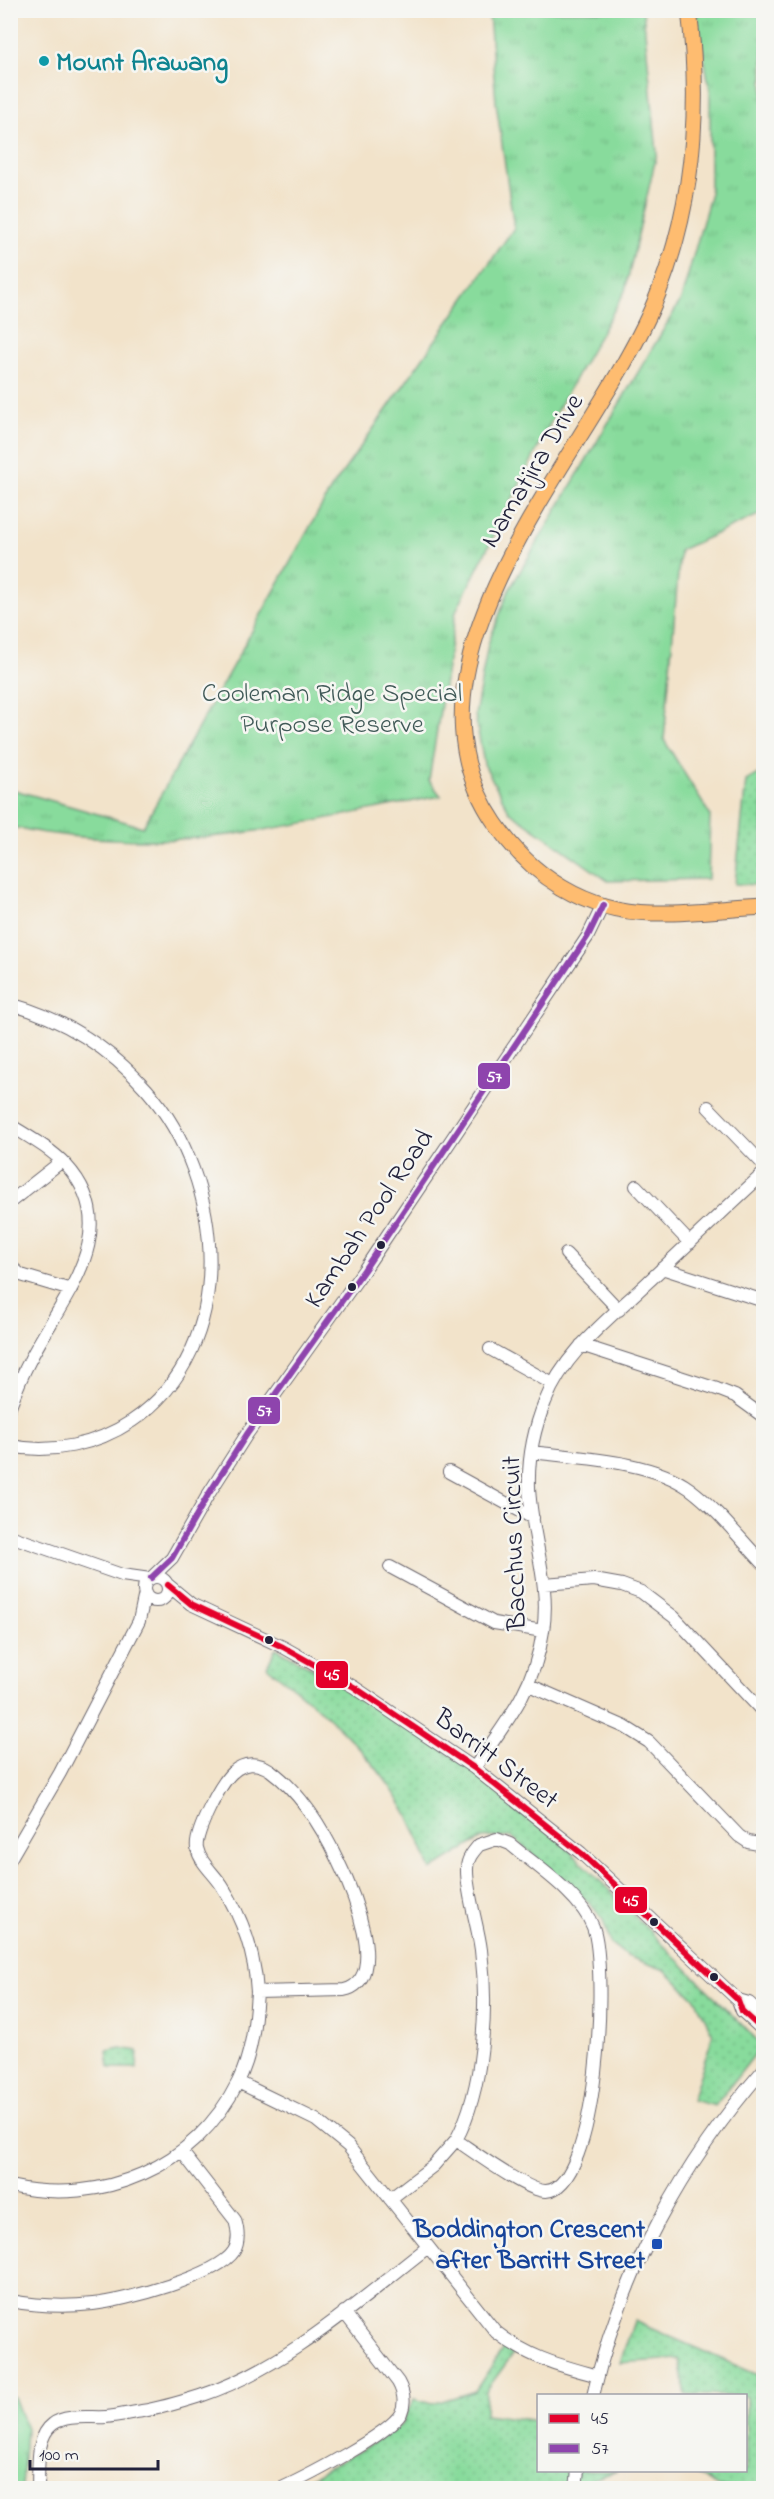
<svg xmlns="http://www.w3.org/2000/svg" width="774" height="2499" viewBox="0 0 774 2499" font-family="'Indie Flower',sans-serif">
  <defs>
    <pattern id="grass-tufts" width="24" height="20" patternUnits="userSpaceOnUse" patternTransform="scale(1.5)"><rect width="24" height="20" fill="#88db9c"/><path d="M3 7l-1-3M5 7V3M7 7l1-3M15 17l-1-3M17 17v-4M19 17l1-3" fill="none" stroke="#75bc87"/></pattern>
    <pattern id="park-dots" width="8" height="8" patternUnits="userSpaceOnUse" patternTransform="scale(1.5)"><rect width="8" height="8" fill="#88db9c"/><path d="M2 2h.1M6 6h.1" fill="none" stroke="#75bc87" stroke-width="1.8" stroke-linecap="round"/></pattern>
  </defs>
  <rect width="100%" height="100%" fill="#f6f6f2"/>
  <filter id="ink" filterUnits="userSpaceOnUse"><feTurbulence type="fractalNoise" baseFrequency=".0167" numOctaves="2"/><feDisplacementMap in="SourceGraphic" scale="12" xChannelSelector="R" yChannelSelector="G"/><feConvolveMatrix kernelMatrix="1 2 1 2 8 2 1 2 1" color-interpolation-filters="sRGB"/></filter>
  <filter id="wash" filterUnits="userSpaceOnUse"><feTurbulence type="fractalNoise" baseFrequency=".008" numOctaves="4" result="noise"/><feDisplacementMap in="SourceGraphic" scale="24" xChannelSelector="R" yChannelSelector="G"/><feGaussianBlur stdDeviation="1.35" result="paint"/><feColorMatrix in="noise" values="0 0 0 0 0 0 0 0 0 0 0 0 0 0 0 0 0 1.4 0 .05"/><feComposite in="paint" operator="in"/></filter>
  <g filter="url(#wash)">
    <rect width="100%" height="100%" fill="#f2e3ca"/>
    <path fill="url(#grass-tufts)" stroke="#557e6c" stroke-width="1.5" d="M483 11H643L657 153 625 291 555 414 456 611 429 780 441 796C379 807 318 822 256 831 177 844 90 843 11 827V789L143 827 331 489 514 228 496 102 489 14Z
      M696 11H763V513L680 550 664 740 710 815 708 879 608 881 509 811 484 764 475 715 488 644 509 590 681 300 710 196V91Z
      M11 2396 14 2397 26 2428 22 2488H11Z"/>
    <path fill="url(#park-dots)" stroke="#557e6c" stroke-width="1.5" d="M763 771V885L735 884 746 781Z
      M276 1648 365 1698 473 1770 551 1831 762 2045 715 2106 692 2100 713 2035 696 2000 665 1970 627 1956 610 1943 603 1920 591 1904 511 1836 482 1838 431 1870C423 1852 417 1831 407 1814 375 1755 320 1707 267 1667Z
      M120 2048 138 2051 137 2068H109L107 2051Z
      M634 2321 758 2375 757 2384 764 2385 763 2488H720L690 2471 746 2470V2396L686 2395 679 2359 620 2363Z
      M504 2347 513 2354 486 2391 485 2414 538 2421V2470L617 2471 567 2488H292L381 2439 402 2423 414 2399 432 2404 475 2391Z"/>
  </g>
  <g filter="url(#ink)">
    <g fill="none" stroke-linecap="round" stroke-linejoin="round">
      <defs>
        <path id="minor" d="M10 1004C64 1019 110 1048 147 1090 226 1180 240 1348 132 1421 96 1445 52 1454 10 1446
          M708 1107 764 1165
          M10 1125C29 1137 51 1149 66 1165 127 1231 60 1300 30 1360 22 1375 16 1390 10 1406
          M636 1186 690 1243
          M10 1202 62 1161
          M566 1254 619 1310
          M10 1266 21 1275 71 1290
          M662 1268 764 1301
          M581 1345 717 1389 735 1396 764 1417
          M490 1349 553 1384
          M531 1452C578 1458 651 1460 690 1489 717 1509 740 1539 764 1564
          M449 1472 533 1518
          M10 1536 122 1575 150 1579
          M390 1567 494 1623 543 1631
          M144 1589a12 12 0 1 1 24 0a12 12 0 1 1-24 0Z
          M151 1578 172 1558 208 1495 247 1434 364 1270 588 936 603 905
          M544 1584 594 1580 622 1585 641 1592 674 1617 764 1713
          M168 1585 191 1604 283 1647 354 1687 474 1768 581 1853 738 2000 742 2011 764 2031
          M529 1685 625 1727 649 1742 739 1836 748 1842 764 1845
          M474 1768C506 1723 535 1688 543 1631 551 1583 531 1535 529 1487 528 1458 534 1429 545 1402 564 1352 610 1318 648 1282 686 1246 725 1209 764 1173
          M10 1859 60 1773 139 1621 145 1593
          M738 2000 749 2003 764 2017
          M238 2082 316 2120 348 2146 496 2332C529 2358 559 2365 598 2376
          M10 2186C102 2207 196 2167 238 2082 252 2054 255 2023 257 1992L344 1990C391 1980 351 1887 338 1861 323 1829 300 1792 270 1770 258 1762 244 1762 233 1772 221 1782 194 1834 197 1848 200 1863 214 1873 222 1886 243 1919 255 1953 257 1992
          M390 2199 433 2166 456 2140C474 2152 528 2192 546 2191 599 2188 608 1966 593 1927 581 1895 536 1866 510 1844L497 1839 479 1845C473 1852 467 1859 467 1868 466 1891 478 1925 481 1950 488 2007 484 2089 456 2140
          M10 2301C38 2306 66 2307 93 2304 123 2301 218 2276 234 2251 240 2241 238 2230 235 2220L182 2152
          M593 2396C620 2275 683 2162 764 2069
          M38 2488C39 2469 35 2437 53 2424 66 2414 90 2418 106 2417 118 2416 130 2413 142 2411 162 2408 181 2402 200 2396 287 2367 357 2302 428 2247
          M282 2488C306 2477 390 2434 401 2413 406 2402 403 2391 398 2382L344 2312
          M576 2488 578 2470"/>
        <path id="major" d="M689 10C701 107 694 203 658 294 600 445 380 656 495 823 531 876 586 912 652 913 689 914 726 909 764 907"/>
      </defs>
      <use href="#minor" stroke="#6b666d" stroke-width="14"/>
      <use href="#major" stroke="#6b666d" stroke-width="17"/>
      <use href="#minor" stroke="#fff" stroke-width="12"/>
      <use href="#major" stroke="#febc70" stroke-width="15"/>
      <defs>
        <path id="bus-1" d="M168 1585 191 1604 283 1647 354 1687 474 1768 581 1853 738 2000 742 2011 764 2031"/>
        <path id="bus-2" d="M151 1578 172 1558 208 1495 247 1434 364 1270 588 936 603 905"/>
      </defs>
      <use href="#bus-1" stroke="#f6f6f2" stroke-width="10"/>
      <use href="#bus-2" stroke="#f6f6f2" stroke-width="10"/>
      <use href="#bus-1" stroke="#e4002b" stroke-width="6"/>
      <use href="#bus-2" stroke="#8e44ad" stroke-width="6"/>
    </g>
  </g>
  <circle fill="#0f9aa8" stroke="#f6f6f2" stroke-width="2" cx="44" cy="61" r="6"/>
  <g fill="#22223b" stroke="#f6f6f2" stroke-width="2">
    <circle cx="381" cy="1245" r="5"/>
    <circle cx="352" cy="1287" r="5"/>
    <circle cx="269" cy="1640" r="5"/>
    <circle cx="654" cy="1922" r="5"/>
    <circle cx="714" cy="1977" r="5"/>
  </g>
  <rect fill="#1a4fb4" stroke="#f6f6f2" stroke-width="2" x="651" y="2238" width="12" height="12" rx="3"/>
  <g text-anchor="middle" stroke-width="5" stroke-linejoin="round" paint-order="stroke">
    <g font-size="27" font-weight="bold" fill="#0d838f" stroke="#f6f6f2" text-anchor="start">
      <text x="56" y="70">Mount Arawang</text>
    </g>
    <g font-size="27" fill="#22223b" stroke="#f6f6f2">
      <text transform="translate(531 470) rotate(-59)" y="9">Namatjira Drive</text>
      <text transform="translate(368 1218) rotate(-56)" y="9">Kambah Pool Road</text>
      <text transform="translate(513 1543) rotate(-92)" y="9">Bacchus Circuit</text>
      <text transform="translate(497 1758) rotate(37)" y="9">Barritt Street</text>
    </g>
    <g font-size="27" fill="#415a58" stroke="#f6f6f2">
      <text x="332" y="701">Cooleman Ridge Special<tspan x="332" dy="31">Purpose Reserve</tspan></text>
    </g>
    <g font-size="27" font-weight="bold" fill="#164399" stroke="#f6f6f2" text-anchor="end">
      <text x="645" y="2237">Boddington Crescent<tspan x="645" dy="31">after Barritt Street</tspan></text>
    </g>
  </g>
  <g stroke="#f6f6f2" stroke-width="2">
    <rect x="477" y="1062" width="34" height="28" rx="6" fill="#8e44ad"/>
    <rect x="247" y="1396" width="34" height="29" rx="6" fill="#8e44ad"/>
    <rect x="315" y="1660" width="34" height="29" rx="6" fill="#e4002b"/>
    <rect x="614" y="1886" width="34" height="28" rx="6" fill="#e4002b"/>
  </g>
  <g font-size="16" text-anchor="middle" font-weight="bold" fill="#fff">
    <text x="494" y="1082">57</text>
    <text x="264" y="1416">57</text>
    <text x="332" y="1680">45</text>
    <text x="631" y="1906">45</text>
  </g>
  <rect width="774" height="2499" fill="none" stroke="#f6f6f2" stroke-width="36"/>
  <rect x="537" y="2394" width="210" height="78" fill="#f6f6f2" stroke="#a1a1a9" stroke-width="1.5"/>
  <rect x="549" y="2414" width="30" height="9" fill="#e4002b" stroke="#a1a1a9" stroke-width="1.5"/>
  <text x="591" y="2424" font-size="18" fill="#22223b">45</text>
  <rect x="549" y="2444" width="30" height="9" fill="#8e44ad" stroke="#a1a1a9" stroke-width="1.5"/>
  <text x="591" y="2454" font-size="18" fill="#22223b">57</text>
  <path d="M30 2460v9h128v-9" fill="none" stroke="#22223b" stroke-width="3"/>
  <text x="39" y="2460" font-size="18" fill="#22223b" stroke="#f6f6f2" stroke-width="4.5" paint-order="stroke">100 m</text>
</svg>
